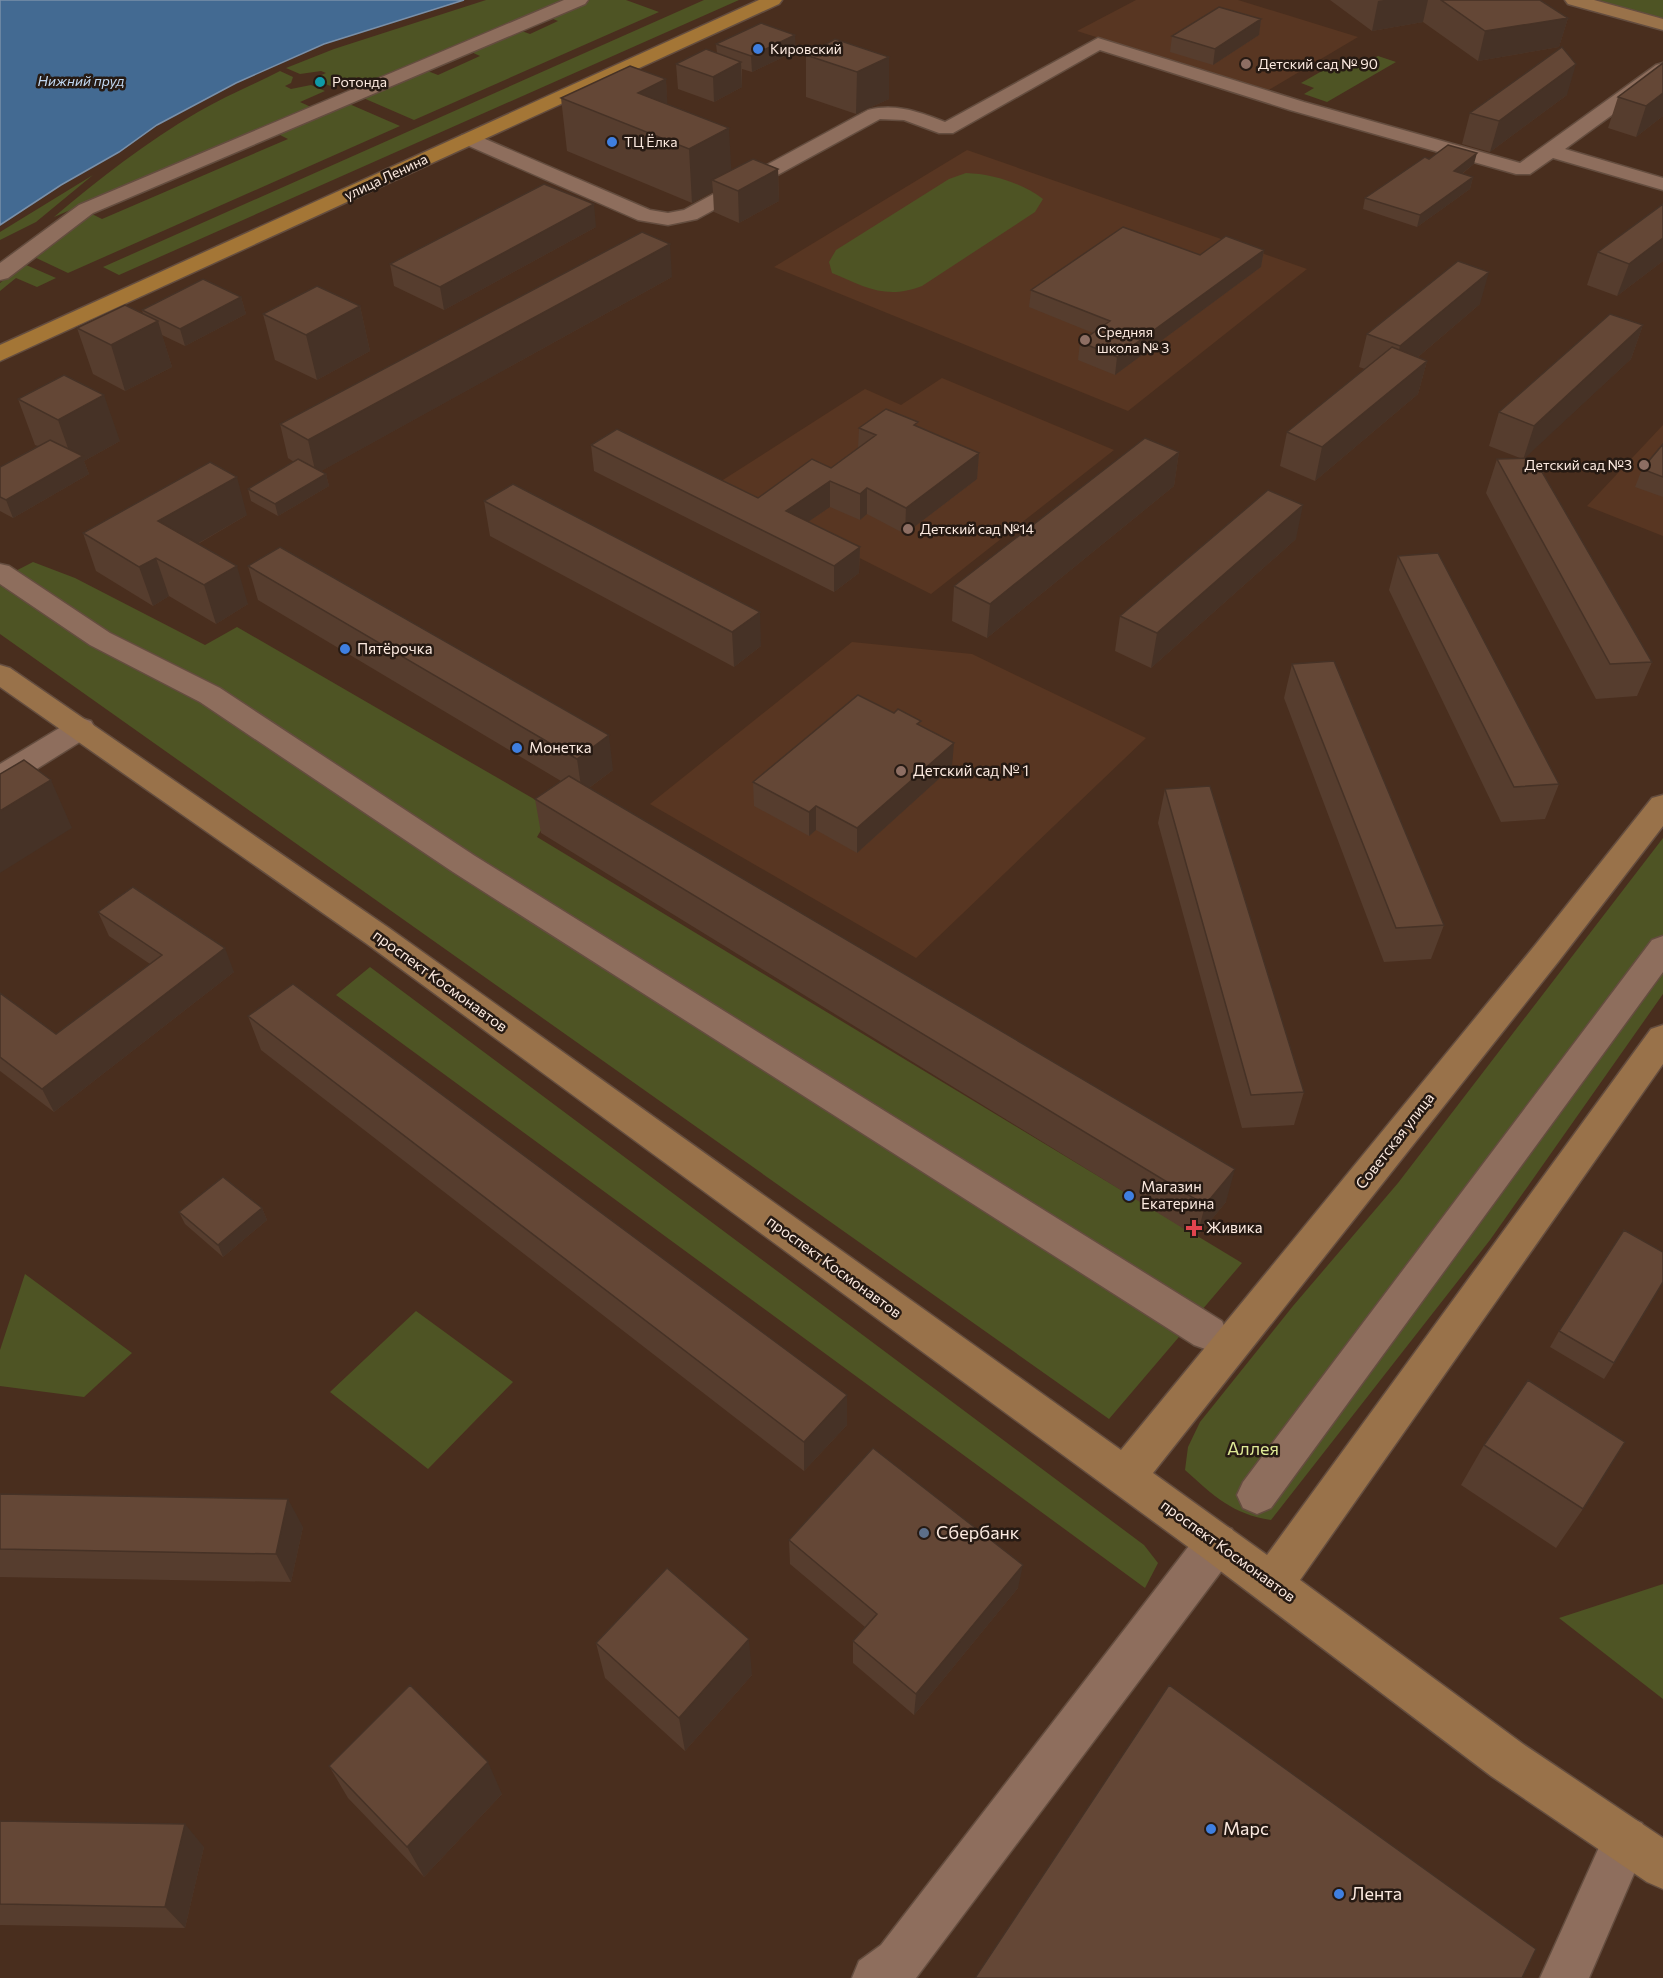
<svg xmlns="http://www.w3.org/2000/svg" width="1663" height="1978" viewBox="0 0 1663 1978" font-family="Commissioner,sans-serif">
  <rect width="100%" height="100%" fill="#492e1e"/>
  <path fill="#583622" d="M1136 0H1238L1358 37 1267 91 1077 31Z
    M967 150 1307 269 1128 411 774 267Z
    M942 378 1114 450 931 594 715 485 865 389 901 405Z
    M1663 425V536L1587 506Z
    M852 642 972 654 1146 738 916 958 650 804Z"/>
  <path fill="#4e5424" d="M486 0H566L371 82 358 77 333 87 318 81 319 76 326 73 321 71 300 74 286 68 334 49Z
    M590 0H626L659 12 414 120 361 97 425 70 438 75 480 56 469 51 519 30 530 34 558 21 548 17Z
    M704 0H739L119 275 103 267Z
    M1591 0H1663V20Z
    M1378 56 1396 62 1327 102 1304 94 1314 88 1301 83 1343 59 1361 65Z
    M280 71 293 77 291 83 285 86 291 89 311 85 325 91 300 102 311 107 54 217C99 179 146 142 198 112 224 97 253 85 280 71Z
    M347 103 400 126 68 273 32 256 90 213 102 219 288 139 276 133Z
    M966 173C993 174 1022 183 1043 199L1035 212 922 286C886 300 865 287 832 273L829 262 836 250 949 179Z
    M93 175 36 222 0 240V232Z
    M24 264 56 278 37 287 16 278 0 291V283Z
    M33 562 75 578 205 645 237 627 553 810 537 837 1242 1263 1109 1419 0 634V579Z
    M1663 838V994L1490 1240 1271 1520C1232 1514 1214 1496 1185 1470L1188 1447 1200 1422 1293 1306 1398 1183Z
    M370 967 1144 1545 1158 1563 1145 1588 336 995Z
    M25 1274 132 1353 84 1397 0 1386V1350Z
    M416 1311 513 1382 428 1469 330 1392Z
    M1663 1584V1699L1559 1618Z"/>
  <path fill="#436a92" stroke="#7a90a9" stroke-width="1.5" d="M0 0H464L324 44 236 83 157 125 119 152 61 185 0 225Z"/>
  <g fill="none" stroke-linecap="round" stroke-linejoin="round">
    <defs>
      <path id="street" d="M564 0H588L585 4 93 213 8 278 0 280V263L79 205Z
        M1098 38 1304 102 1520 163 1656 65 1663 63V78L1565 149 1663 178V190L1553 158 1530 174H1516L1290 110 1100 50 953 133H939L904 120 880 119 697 219 668 225 638 220 462 143 459 139 462 135H476L650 210 668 213 684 210 868 110C896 103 919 112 945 122Z
        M0 564 9 566 110 633 220 688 475 856 1222 1321 1227 1333 1222 1345 1208 1350 1194 1345 453 872 200 702 90 645 0 584Z
        M81 718 91 721 95 728 91 735 11 785 0 788V764L71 721Z
        M1663 936V972L1271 1508 1257 1514 1243 1508 1237 1495 1243 1482 1652 940Z
        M1217 1523 1232 1529 1238 1543 1232 1557 916 1978H852L859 1961 881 1945 1202 1529Z
        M1626 1816 1642 1823 1649 1839 1589 1978H1540L1610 1823Z"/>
      <path id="secondary" d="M1565 0H1594L1663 19V30L1568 4Z
        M0 665 10 668 389 928 1121 1450 1536 944 1652 798 1663 795V826L1558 962 1153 1473 1267 1555 1651 1029 1663 1025V1064L1300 1580 1523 1744 1663 1838V1889L1647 1882 1491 1776 1202 1557 367 944 0 687Z"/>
      <path id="primary" d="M759 0H782L779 4 0 361V345Z"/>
    </defs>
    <use href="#street" stroke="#644d3f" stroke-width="3"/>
    <use href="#secondary" stroke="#644d3f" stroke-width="3"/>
    <use href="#primary" stroke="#644d3f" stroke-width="3"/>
    <use href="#street" fill="#8e6e5d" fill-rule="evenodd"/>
    <use href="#secondary" fill="#99724a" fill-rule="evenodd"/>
    <use href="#primary" fill="#a47636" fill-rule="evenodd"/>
  </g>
  <path fill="#563d2e" d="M1330 0H1540L1568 18 1559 47 1478 61 1423 22 1372 31Z
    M1261 19 1259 35 1213 65 1170 52 1172 36Z
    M716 44 796 51 752 72 742 69V87L714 102 678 89 676 64 717 53Z
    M806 55 889 57V99L856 114 806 97Z
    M1663 63V116L1636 137 1608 128 1618 97Z
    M666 79 667 104 731 170 778 169 779 201 739 223 714 212 713 192 692 203 567 151 561 98Z
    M1567 95 1490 152 1462 144 1470 113Z
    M1429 159 1474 164 1462 174 1473 177 1470 189 1417 227 1363 209 1365 198Z
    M1663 204V261L1617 296 1587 285 1598 252Z
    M596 227 444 310 394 286 390 264Z
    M1264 250 1261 267 1115 375 1078 360 1080 342 1093 333 1029 307 1031 290 1200 255Z
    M672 277 321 471 326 474 329 486 278 516 251 501 248 489 294 462 288 458 280 424Z
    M241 297 246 314 185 346 162 335 172 367 125 391 93 374 77 328 143 314 142 310Z
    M1480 304 1418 357 1427 361 1418 394 1315 481 1280 466 1287 432 1365 369 1359 367 1367 334Z
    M360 306 370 351 317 380 275 360 263 314Z
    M1643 325 1631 359 1524 458 1652 662 1637 696 1596 699 1486 493 1497 459 1520 458 1489 446 1499 412Z
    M18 399 120 441 84 461 89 474 13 518 0 511V467L38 446 35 445Z
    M918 426 979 453 977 479 905 534 867 514 860 520 830 507 808 522 860 547 859 573 834 592 594 471 591 445 758 498 831 468 858 448 859 428Z
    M1663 444V497L1635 487 1642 469Z
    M1179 452 1174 486 987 638 952 621 954 586Z
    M484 501 761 646 734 667 490 536Z
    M247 515 198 544 248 604 216 624 169 596 153 606 96 571 83 533Z
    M1296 539 1151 668 1115 651 1120 616Z
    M1398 556 1559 784 1545 819 1501 822 1389 590Z
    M248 566 613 770 589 788 1226 1202 1197 1237 541 833 535 799 561 781 258 600Z
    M1292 664 1444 925 1431 959 1384 962 1284 698Z
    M894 713 921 726 952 767 857 853 816 830 809 836 754 806 753 782Z
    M1165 789 1304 1092 1294 1125 1242 1128 1158 823Z
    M98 912 234 972 54 1112 0 1071V993L56 1034 150 964 109 936Z
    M248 1016 847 1425 804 1471 261 1050Z
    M262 1208 267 1220 223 1257 185 1224 179 1212Z
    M1559 1331 1614 1363 1604 1379 1550 1347Z
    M1484 1445 1583 1509 1556 1548 1461 1485Z
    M0 1494 303 1527 291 1582 0 1577Z
    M789 1540 1018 1588 914 1715 853 1663V1641L865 1627 790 1564Z
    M596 1643 752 1675 685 1751 605 1678Z
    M329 1766 502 1794 424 1877 348 1798Z
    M0 1821 204 1847 185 1928 0 1925Z"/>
  <path fill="#463226" d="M1384 0H1428L1423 22 1372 31 1378 1Z
    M1568 18 1559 47 1478 61 1485 31Z
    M1261 19 1259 35 1213 65 1215 49Z
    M795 35 796 51 752 72 751 56Z
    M889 57V99L856 114 857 72Z
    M741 62 742 87 714 102 713 77Z
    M1576 64 1567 95 1490 152 1499 121Z
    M666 79 669 132 638 93Z
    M1663 93V116L1636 137 1646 106Z
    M729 128 732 182 712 180 713 192 692 203 689 149Z
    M1477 153 1474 164 1451 182 1454 171Z
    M778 169 779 201 739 223 738 191Z
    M1473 177 1470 189 1417 227 1420 215Z
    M594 204 596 227 444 310 440 287Z
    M1663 238V261L1617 296 1629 264Z
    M670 244 672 277 316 474 308 440Z
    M1264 250 1261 267 1115 375 1117 357Z
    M1489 272 1480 304 1391 380 1400 346Z
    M241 297 246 314 185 346 180 329Z
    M360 306 370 351 317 380 306 335Z
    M158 321 172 367 125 391 111 345Z
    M1643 325 1631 359 1523 460 1534 426Z
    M1427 361 1418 394 1315 481 1322 447Z
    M104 395 120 441 84 461 89 474 13 518 6 500 73 462 58 420Z
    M1179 452 1174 486 987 638 990 604Z
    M979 453 977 479 905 534 906 508Z
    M326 474 329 486 278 516 275 504Z
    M237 477 247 515 171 559 158 521Z
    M830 481V507L786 537V511Z
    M867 488V514L860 520V494Z
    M1303 505 1296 539 1151 668 1157 633Z
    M860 547 859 573 834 592V566Z
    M156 558 169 596 153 606 139 567Z
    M237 566 248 604 216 624 204 585Z
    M760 612 761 646 734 667 732 632Z
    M609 735 613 770 582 793 577 759Z
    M954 743 952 767 857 853V828Z
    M51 780 72 828 0 873V811Z
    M816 806V830L809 836V812Z
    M225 948 234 972 54 1112 42 1089Z
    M1235 1169 1226 1202 1197 1237 1205 1205Z
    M262 1208 267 1220 223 1257 218 1245Z
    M847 1395V1425L804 1471V1442Z
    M288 1499 303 1527 291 1582 276 1554Z
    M1023 1565 1018 1588 914 1715 916 1694Z
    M749 1639 752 1675 685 1751 679 1718Z
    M488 1762 502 1794 424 1877 407 1847Z
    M185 1824 204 1847 185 1928 165 1907Z"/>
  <path fill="#644736" stroke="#463226" stroke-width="1.5" d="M1441 0H1540L1568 18 1485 31Z
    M1219 7 1261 19 1215 49 1172 36Z
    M761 23 795 35 751 56 716 44Z
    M835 39 889 57 857 72 806 55Z
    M1562 47 1576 64 1499 121 1470 113Z
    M706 49 741 62 713 77 676 64Z
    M1663 63V93L1646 106 1618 97Z
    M630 66 666 79 638 93 729 128 689 149 561 98Z
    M1448 145 1477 153 1454 171 1473 177 1420 215 1365 198 1425 157 1429 159Z
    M753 159 778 169 738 191 712 180Z
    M544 184 594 204 440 287 390 264Z
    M1663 204V238L1629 264 1598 252Z
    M1123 227 1200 255 1226 236 1264 250 1117 357 1080 342 1110 321 1031 290Z
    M642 232 670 244 308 440 280 424Z
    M1458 261 1489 272 1400 346 1367 334Z
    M203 279 241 297 180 329 142 310Z
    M317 286 360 306 306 335 263 314Z
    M125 305 158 321 111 345 77 328Z
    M1610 314 1643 325 1534 426 1499 412Z
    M1392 347 1427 361 1322 447 1287 432Z
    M64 375 104 395 58 420 18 399Z
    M886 409 918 422 914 425 979 453 906 508 867 488 860 494 830 481 786 511 860 547 834 566 591 445 617 429 758 498 812 459 831 468 876 435 859 428Z
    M1145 438 1179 452 990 604 954 586Z
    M50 440 83 456 6 500 0 497V467Z
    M1663 444V477L1642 469Z
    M1534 458 1652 662 1610 664 1497 459Z
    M298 459 326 474 275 504 248 489Z
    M210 462 237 477 158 521 237 566 204 585 156 558 139 567 83 533Z
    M513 484 760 612 732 632 484 501Z
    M1268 490 1303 505 1157 633 1120 616Z
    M280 547 609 735 577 759 248 566Z
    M1438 553 1559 784 1514 787 1398 556Z
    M1334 661 1444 925 1396 928 1292 664Z
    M858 695 894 713 898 709 921 721 917 724 954 743 857 828 816 806 809 812 753 782Z
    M24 760 51 780 0 811V774Z
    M569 776 1235 1169 1205 1205 535 799Z
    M1210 786 1304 1092 1251 1095 1165 789Z
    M133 887 225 948 42 1089 0 1057V993L56 1034 162 955 98 912Z
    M293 984 847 1395 804 1442 248 1016Z
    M223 1177 262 1208 218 1245 179 1212Z
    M1624 1230 1663 1252V1282L1614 1363 1559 1331Z
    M1528 1380 1625 1442 1583 1509 1484 1445Z
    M873 1448 1023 1565 916 1694 853 1641 877 1614 789 1540Z
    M0 1494 288 1499 276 1554 0 1549Z
    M667 1568 749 1639 679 1718 596 1643Z
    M410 1685 488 1762 407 1847 329 1766Z
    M1169 1685 1536 1949 1522 1978H975Z
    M0 1821 185 1824 165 1907 0 1904Z"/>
  <g fill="#3f7fe0" stroke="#261a13" stroke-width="2">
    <circle cx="758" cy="49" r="6"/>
    <circle cx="612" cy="142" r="6"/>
    <circle cx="345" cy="649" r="6"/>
    <circle cx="517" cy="748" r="6"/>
    <circle cx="1129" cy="1196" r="6"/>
    <circle cx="1211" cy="1829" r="6"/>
    <circle cx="1339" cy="1894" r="6"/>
  </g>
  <g fill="#8d6e63" stroke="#261a13" stroke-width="2">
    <circle cx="1246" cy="64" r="6"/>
    <circle cx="1085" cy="340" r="6"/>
    <circle cx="1644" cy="465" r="6"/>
    <circle cx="908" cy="529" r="6"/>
    <circle cx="901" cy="771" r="6"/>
  </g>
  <circle fill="#0f9aa8" stroke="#261a13" stroke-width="2" cx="320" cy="82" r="6"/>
  <path fill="#e0444e" stroke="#261a13" stroke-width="2" d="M1191 1219h6v6h6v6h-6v6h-6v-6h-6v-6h6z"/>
  <circle fill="#5c6f8a" stroke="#261a13" stroke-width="2" cx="924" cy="1533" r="6"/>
  <g text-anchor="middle" stroke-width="5" stroke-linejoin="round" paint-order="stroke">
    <g font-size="14" fill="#fceae0" stroke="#261a13" text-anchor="start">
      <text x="770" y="54">Кировский</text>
      <text x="1258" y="69">Детский сад № 90</text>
      <text x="332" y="87">Ротонда</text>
      <text x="624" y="147">ТЦ Ёлка</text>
      <text x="1097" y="337">Средняя<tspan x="1097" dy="16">школа № 3</tspan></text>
      <text x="1632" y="470" text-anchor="end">Детский сад №3</text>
      <text x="920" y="534">Детский сад №14</text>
    </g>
    <g font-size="14" font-style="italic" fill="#c2d9f2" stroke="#261a13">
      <text x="81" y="86">Нижний пруд</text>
    </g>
    <g font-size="14" fill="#fceae0" stroke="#261a13">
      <text transform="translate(386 177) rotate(-25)" y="5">улица Ленина</text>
    </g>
    <g font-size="15" fill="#fceae0" stroke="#261a13" text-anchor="start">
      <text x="357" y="654">Пятёрочка</text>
      <text x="529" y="753">Монетка</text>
      <text x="913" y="776">Детский сад № 1</text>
      <text x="1141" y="1192">Магазин<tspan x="1141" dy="17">Екатерина</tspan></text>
      <text x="1206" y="1233">Живика</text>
    </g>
    <g font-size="15" fill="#fceae0" stroke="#261a13">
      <text transform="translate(440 981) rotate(36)" y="5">проспект Космонавтов</text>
      <text transform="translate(1395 1141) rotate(-52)" y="5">Советская улица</text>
      <text transform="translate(834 1267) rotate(36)" y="5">проспект Космонавтов</text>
      <text transform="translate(1228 1551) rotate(36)" y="5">проспект Космонавтов</text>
    </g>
    <g font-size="18" fill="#dfea96" stroke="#261a13">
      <text x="1253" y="1455">Аллея</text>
    </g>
    <g font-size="18" fill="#fceae0" stroke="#261a13" text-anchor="start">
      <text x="936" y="1539">Сбербанк</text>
      <text x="1223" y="1835">Марс</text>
      <text x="1351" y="1900">Лента</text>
    </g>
  </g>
</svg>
